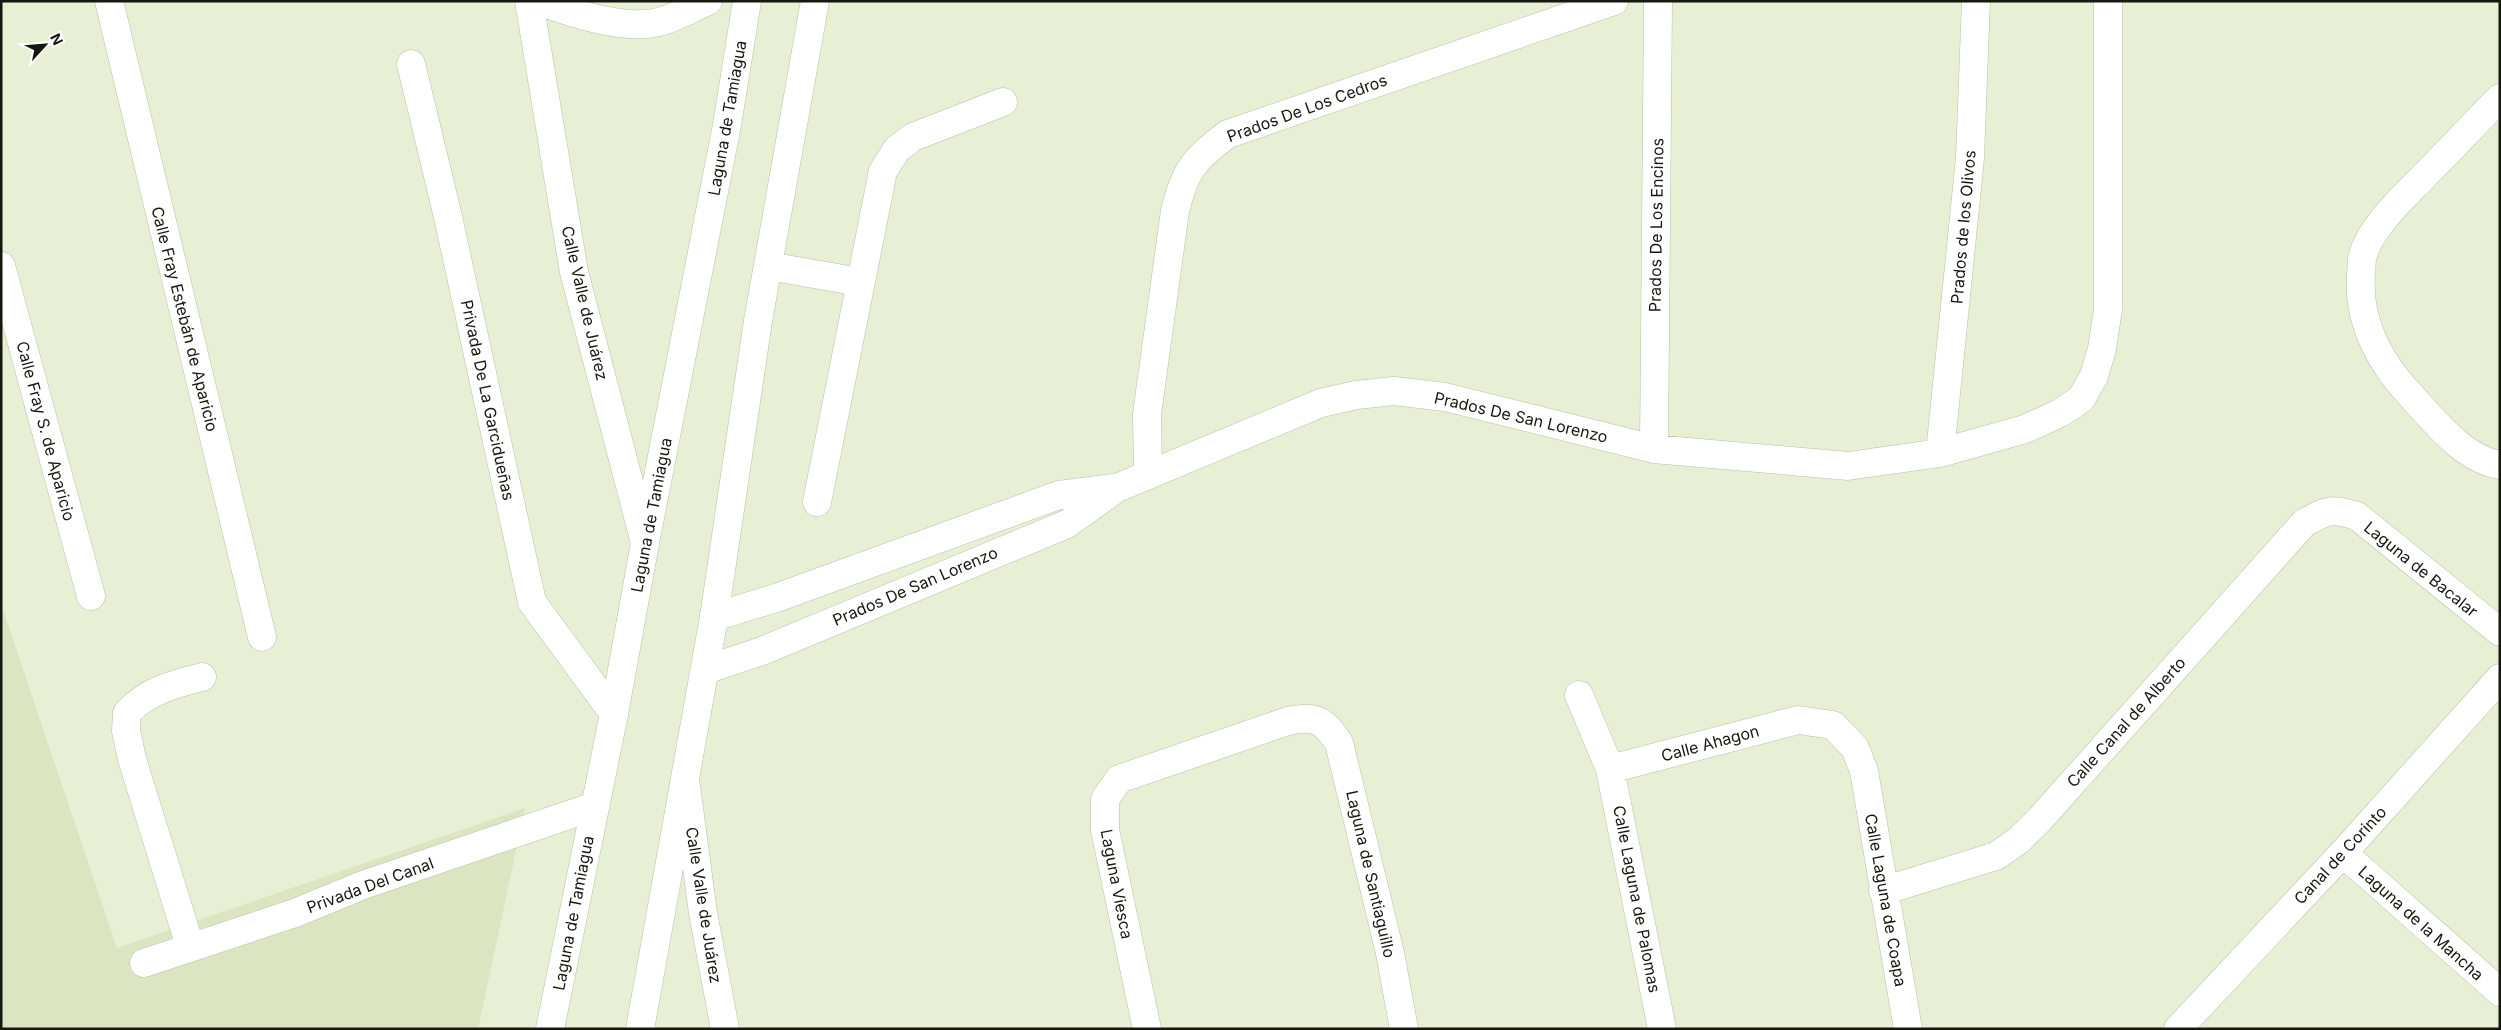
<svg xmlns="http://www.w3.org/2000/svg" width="2501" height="1030" viewBox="0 0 2501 1030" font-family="Inter,sans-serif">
  <rect width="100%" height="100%" fill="#e7efd4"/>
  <path fill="#dbe5c2" d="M1 604 117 948 525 808 478 1029H1Z"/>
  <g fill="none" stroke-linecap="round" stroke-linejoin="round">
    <defs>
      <path id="minor" d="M109 1 262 637
        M529 1 574 272 645 543
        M540 1C570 13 622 29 654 23 672 20 691 8 708 1
        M411 64 448 217 532 602 614 714
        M2500 98C2475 123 2451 149 2426 174 2406 195 2371 226 2363 255 2361 260 2362 268 2361 274 2357 322 2381 365 2414 399 2437 424 2464 459 2500 465
        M1 266 91 596
        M768 266 860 282
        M1654 449 1658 1
        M1940 453 1970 158 1976 1
        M1148 474 1147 414 1175 211C1185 170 1194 159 1228 134L1614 1
        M817 502 883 171 897 149 913 137 1003 102
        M714 617 776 598 1059 495 1114 488
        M705 670 762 651 1067 524 1117 488 1321 403 1356 395 1394 391 1445 397 1654 449 1848 466 1940 453 2025 429 2060 413 2081 399 2094 376 2102 349 2108 309V1
        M1579 695 1610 769 1798 720 1833 725 1855 748 1864 771 1908 1029
        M1610 769 1662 1029
        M686 786 703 913 725 1029
        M2343 853 2500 992
        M1883 891 1996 856 2019 840 2041 818 2304 523C2327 510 2330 508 2357 516L2500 632
        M190 946 132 759 126 731 127 713C147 691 174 684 202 677
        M144 963 295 913 363 885 595 806
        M1147 1029 1105 830V799L1119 779 1288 721C1317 715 1323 720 1339 743L1390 953 1404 1029
        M2178 1029 2343 853 2500 678"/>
      <path id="major" d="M550 1029 614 714 645 543 727 125 747 1
        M640 1029 714 617 758 321 815 1"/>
    </defs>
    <use href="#minor" stroke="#b9c0a6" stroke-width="29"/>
    <use href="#major" stroke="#b9c0a6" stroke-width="29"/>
    <use href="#minor" stroke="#fff" stroke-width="28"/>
    <use href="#major" stroke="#fff" stroke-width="28"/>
  </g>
  <g text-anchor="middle" stroke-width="4.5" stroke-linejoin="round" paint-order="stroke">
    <g font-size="16" fill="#16180f" stroke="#fff">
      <text transform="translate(1307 108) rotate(-20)" y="6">Prados De Los Cedros</text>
      <text transform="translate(727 118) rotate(-80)" y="6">Laguna de Tamiagua</text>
      <text transform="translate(1656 225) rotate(-89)" y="6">Prados De Los Encinos</text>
      <text transform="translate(1963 227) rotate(-85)" y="6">Prados de los Olivos</text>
      <text transform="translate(585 303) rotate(77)" y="6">Calle Valle de Juárez</text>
      <text transform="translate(185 319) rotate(76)" y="6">Calle Fray Estebán de Aparicio</text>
      <text transform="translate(488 400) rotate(78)" y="6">Privada De La Garcidueñas</text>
      <text transform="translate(1521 417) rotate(13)" y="6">Prados De San Lorenzo</text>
      <text transform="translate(46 431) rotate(75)" y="6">Calle Fray S. de Aparicio</text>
      <text transform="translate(651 515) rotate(-79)" y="6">Laguna de Tamiagua</text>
      <text transform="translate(2421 569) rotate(39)" y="6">Laguna de Bacalar</text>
      <text transform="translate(915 586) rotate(-23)" y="6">Prados De San Lorenzo</text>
      <text transform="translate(2126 722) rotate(-48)" y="6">Calle Canal de Alberto</text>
      <text transform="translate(1710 743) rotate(-15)" y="6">Calle Ahagon</text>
      <text transform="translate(2340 855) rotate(-47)" y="6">Canal de Corinto</text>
      <text transform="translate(1371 874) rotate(77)" y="6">Laguna de Santiaguillo</text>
      <text transform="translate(1117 884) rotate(79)" y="6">Laguna Viesca</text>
      <text transform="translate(370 885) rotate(-20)" y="6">Privada Del Canal</text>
      <text transform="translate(1637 899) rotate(79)" y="6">Calle Laguna de Palomas</text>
      <text transform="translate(1886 900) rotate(80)" y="6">Calle Laguna de Coapa</text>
      <text transform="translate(704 905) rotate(81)" y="6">Calle Valle de Juárez</text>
      <text transform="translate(573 913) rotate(-79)" y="6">Laguna de Tamiagua</text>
      <text transform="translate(2421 923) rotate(42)" y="6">Laguna de la Mancha</text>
    </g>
  </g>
  <rect width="2501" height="1030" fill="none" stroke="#16180f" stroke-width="5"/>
  <g transform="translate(45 45) rotate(64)" stroke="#ffffff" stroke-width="4" paint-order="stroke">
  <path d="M0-4L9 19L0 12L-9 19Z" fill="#16180f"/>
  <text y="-8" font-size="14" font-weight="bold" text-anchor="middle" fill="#16180f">N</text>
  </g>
</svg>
